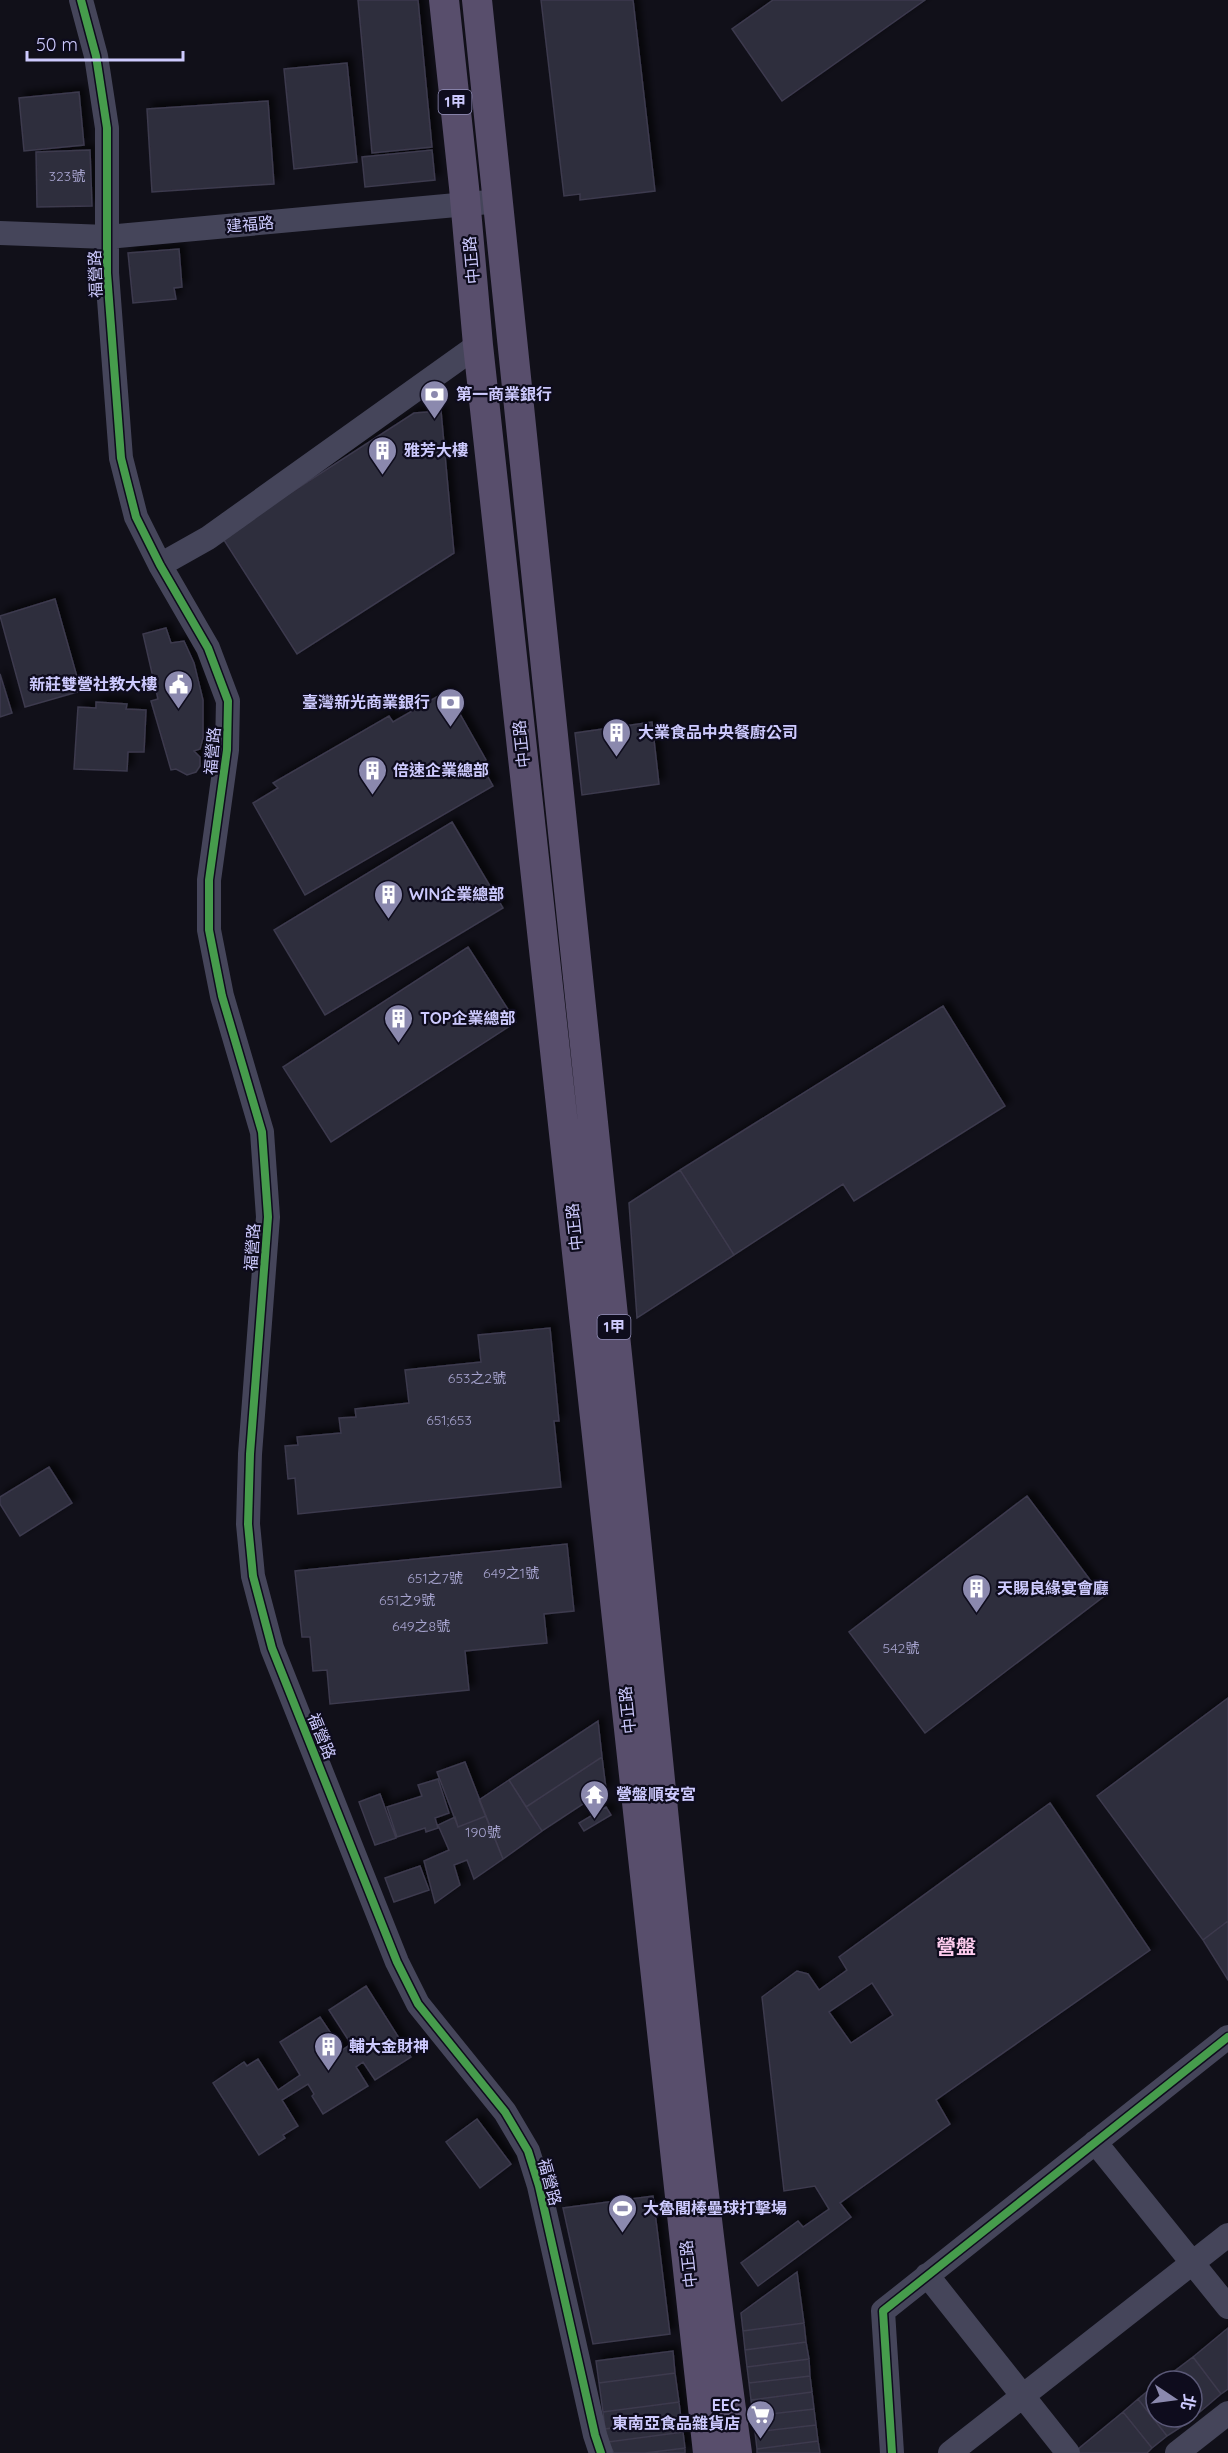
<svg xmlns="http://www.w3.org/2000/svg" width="1228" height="2453" viewBox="0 0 1228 2453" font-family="Quicksand,'Noto Sans TC',sans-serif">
  <defs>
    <filter id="shadow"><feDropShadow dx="5.5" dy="-5.5" stdDeviation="3" flood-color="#0009"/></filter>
  </defs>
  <rect width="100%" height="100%" fill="#111019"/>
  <path fill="#2f2d3c" stroke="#3c3a4e" stroke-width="1.5" fill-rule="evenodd" filter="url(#shadow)" d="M358 0H418L432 147 372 153Z
    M541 0H633L655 191 580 200V194L564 196Z
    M773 0H925L782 101 732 29Z
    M347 63 357 162 294 169 284 69Z
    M79 92 84 145 24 151 19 98Z
    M268 101 274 184 152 192 147 109Z
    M90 150 92 206 37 207 36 152Z
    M432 150 435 180 365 187 362 157Z
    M179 249 182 287 174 288 176 299 133 303 128 253Z
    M441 411 454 553 297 654 222 537 414 413Z
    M55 599 81 691 25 707 0 616Z
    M166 628 171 643 184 641 194 663 203 700V738L200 749 194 751 200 757V766L196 772 187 775 176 769 171 770 151 701 158 699 143 634Z
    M0 674 12 713 0 717Z
    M447 691 486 760 480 763 493 786 305 895 253 803 278 788 273 783 389 716 393 722Z
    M96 702 127 704 126 709 146 710 144 752H128L127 771 74 769 78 707 96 708Z
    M652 722 659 784 582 795 575 733Z
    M452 822 503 908 325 1015 274 930Z
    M468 947 516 1022 331 1142 283 1067Z
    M943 1006 1005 1106 854 1201 843 1184 734 1255 680 1170Z
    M680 1170 734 1255 637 1318 629 1203Z
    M550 1328 559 1421H554L561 1487 298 1514 295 1478 288 1479 285 1446 298 1445 297 1437 341 1433 339 1418 356 1417 355 1409 409 1403 405 1370 481 1362 478 1335Z
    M49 1467 72 1503 20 1536 0 1504V1497Z
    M1027 1496 1103 1597 925 1733 849 1632Z
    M567 1544 574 1611 544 1614 547 1643 465 1651 469 1690 330 1704 327 1670 313 1671 310 1637H302L295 1571Z
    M1228 1698V1921L1203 1940 1097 1796Z
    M598 1721 602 1757 526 1807 509 1780Z
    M602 1757 606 1789 542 1831 526 1807Z
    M465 1762 486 1816 458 1827 437 1772Z
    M438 1779 449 1813 435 1818 438 1828 426 1832 425 1828 397 1837 387 1807 422 1796 418 1785Z
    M509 1780 542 1831 503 1859 479 1800Z
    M380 1794 396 1838 375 1845 359 1802Z
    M1050 1803 1150 1950 936 2100 950 2124 840 2203 851 2217 758 2286 741 2263 798 2221 803 2227 829 2209 815 2186 784 2191 762 1997 797 1971 808 1974 819 1990 847 1970 839 1957ZM872 1983 893 2015 851 2043 829 2012Z
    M606 1807 611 1815 584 1831 579 1823Z
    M486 1816 503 1859 474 1879 467 1860 454 1865 460 1885 435 1903 424 1861 449 1850 438 1825 455 1817 458 1827Z
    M420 1866 429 1890 394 1902 385 1878Z
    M1228 1921V1980L1203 1940Z
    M366 1986 411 2057 375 2080 363 2062 356 2067 368 2086 323 2114 312 2096 314 2094 308 2084 282 2100 298 2126 283 2135 285 2138 259 2155 213 2083 244 2062 247 2066 258 2059 278 2090 300 2075 280 2042 320 2017 342 2050 351 2044 329 2010Z
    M477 2119 511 2164 480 2188 446 2142Z
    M653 2196 670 2334 593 2344 563 2208Z
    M797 2272 804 2323 743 2331 741 2313Z
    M804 2323 806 2342 745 2350 743 2331Z
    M1228 2328V2389L1221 2394 1193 2357Z
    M806 2342 809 2359 747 2367 745 2350Z
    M673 2351 675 2373 599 2383 596 2361Z
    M1193 2357 1221 2394 1201 2411 1192 2399V2381H1178L1172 2373Z
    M809 2359 810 2376 749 2383 747 2367Z
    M675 2373 679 2402 603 2412 599 2383Z
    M1172 2373 1178 2381H1161Z
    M810 2376 812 2392 751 2400 749 2383Z
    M1154 2386 1156 2417H1178L1184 2425 1167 2436 1138 2399Z
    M812 2392 814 2409 753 2416 751 2400Z
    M1138 2399 1167 2436 1152 2448 1123 2412Z
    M1192 2399 1201 2411 1184 2425 1178 2417H1192Z
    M679 2402 681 2419 605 2429 603 2412Z
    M814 2409 816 2425 755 2432 753 2416Z
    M1123 2412 1152 2448 1147 2453H1079L1077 2450Z
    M681 2419 683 2432 608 2442 605 2429Z
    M816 2425 818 2441 757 2449 755 2432Z
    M683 2432 685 2448 645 2453H614L608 2442Z
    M818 2441 820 2453H757V2449Z
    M685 2448V2453H645Z"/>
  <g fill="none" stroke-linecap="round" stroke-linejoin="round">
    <path stroke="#45455a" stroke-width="24" d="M81 0 96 56 107 128V273L121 458 136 517 160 565 208 648 228 701 227 750 209 880V930L222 996 262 1132 268 1217 250 1454 248 1524 253 1576 272 1648 397 1962 418 2004 505 2112 528 2151 539 2186 595 2435 601 2453
      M0 233 107 237 500 201
      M160 565 208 538 478 345
      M1095 2142 1228 2307
      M927 2275 1068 2453
      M892 2453 883 2311 1228 2037
      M950 2453 1228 2235
      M1177 2453 1228 2413"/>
    <path stroke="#584e6c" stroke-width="30" d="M444 0 464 187 478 345 708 2453
      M477 0C534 509 583 1019 635 1529 666 1837 694 2146 737 2453"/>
    <defs>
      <path id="cycleway" d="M81 0 96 56 107 128V273L121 458 136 517 160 565 208 648 228 701 227 750 209 880V930L222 996 262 1132 268 1217 250 1454 248 1524 253 1576 272 1648 397 1962 418 2004 505 2112 528 2151 539 2186 595 2435 601 2453
        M892 2453 883 2311 1228 2037"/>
    </defs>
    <use href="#cycleway" stroke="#0e0c1d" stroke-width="11"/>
    <use href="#cycleway" stroke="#469c4c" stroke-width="8"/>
  </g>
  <defs>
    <symbol id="bank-pin" viewBox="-11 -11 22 30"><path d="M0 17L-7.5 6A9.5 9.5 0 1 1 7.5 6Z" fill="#8b89ae" stroke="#0e0c1d"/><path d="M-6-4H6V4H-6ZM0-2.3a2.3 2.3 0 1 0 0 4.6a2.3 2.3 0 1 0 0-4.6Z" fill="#fff"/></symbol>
    <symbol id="building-pin" viewBox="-11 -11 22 30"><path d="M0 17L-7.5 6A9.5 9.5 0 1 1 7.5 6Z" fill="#8b89ae" stroke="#0e0c1d"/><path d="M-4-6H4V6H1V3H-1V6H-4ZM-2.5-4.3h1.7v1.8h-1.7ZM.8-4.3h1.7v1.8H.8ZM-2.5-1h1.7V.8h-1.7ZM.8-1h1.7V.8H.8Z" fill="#fff"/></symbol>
    <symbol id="civic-pin" viewBox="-11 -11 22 30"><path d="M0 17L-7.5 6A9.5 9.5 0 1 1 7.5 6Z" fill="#8b89ae" stroke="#0e0c1d"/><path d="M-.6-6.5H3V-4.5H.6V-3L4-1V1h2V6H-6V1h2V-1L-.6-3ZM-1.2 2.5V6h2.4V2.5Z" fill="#fff"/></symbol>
    <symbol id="temple-pin" viewBox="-11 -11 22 30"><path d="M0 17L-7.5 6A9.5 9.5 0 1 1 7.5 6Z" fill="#8b89ae" stroke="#0e0c1d"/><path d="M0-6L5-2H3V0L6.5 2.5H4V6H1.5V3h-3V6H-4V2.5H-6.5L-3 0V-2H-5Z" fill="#fff"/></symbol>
    <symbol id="stadium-pin" viewBox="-11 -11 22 30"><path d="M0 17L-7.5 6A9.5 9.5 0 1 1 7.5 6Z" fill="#8b89ae" stroke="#0e0c1d"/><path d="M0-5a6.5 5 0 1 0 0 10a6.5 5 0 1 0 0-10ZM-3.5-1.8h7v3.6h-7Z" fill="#fff"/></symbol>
    <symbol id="supermarket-pin" viewBox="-11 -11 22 30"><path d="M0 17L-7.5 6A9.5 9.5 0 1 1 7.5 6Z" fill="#8b89ae" stroke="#0e0c1d"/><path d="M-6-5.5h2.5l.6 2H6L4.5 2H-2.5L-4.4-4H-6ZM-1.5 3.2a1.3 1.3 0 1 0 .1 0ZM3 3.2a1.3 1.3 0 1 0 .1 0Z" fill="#fff"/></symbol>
  </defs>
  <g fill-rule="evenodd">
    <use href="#bank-pin" x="418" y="378" width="33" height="45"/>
    <use href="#building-pin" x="366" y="434" width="33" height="45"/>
    <use href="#civic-pin" x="162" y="668" width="33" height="45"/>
    <use href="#bank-pin" x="434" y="686" width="33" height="45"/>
    <use href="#building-pin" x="600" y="716" width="33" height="45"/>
    <use href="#building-pin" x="356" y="754" width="33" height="45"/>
    <use href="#building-pin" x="372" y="878" width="33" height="45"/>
    <use href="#building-pin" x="382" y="1002" width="33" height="45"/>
    <use href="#building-pin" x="960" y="1572" width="33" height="45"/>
    <use href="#temple-pin" x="578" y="1778" width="33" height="45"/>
    <use href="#building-pin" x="312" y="2030" width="33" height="45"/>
    <use href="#stadium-pin" x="606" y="2192" width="33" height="45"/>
    <use href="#supermarket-pin" x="744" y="2398" width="33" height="45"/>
  </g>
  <g text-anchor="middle" stroke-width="4.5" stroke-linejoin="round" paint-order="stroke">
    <g font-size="14" fill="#a6a3ce">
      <text x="67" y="181">323號</text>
      <text x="477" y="1383">653之2號</text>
      <text x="449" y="1425">651;653</text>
      <text x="511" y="1578">649之1號</text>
      <text x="435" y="1583">651之7號</text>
      <text x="407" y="1605">651之9號</text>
      <text x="421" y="1631">649之8號</text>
      <text x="901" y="1653">542號</text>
      <text x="483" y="1837">190號</text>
    </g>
    <g fill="#0e0c1d" stroke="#9491ba" stroke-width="1.5">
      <rect x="438.5" y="90" width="33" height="24" rx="4.5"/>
      <rect x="597.5" y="1315" width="33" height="24" rx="4.5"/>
    </g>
    <g font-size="15" font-weight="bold" fill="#cdcafe">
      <text x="455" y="107">1甲</text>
      <text x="614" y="1332">1甲</text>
    </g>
    <g font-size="16" fill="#cdcafe" stroke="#0e0c1d">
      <text transform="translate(250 224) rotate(-5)" y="6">建福路</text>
      <text transform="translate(471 260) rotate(-95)" y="6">中正路</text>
      <text transform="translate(95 274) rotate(-92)" y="6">福營路</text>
      <text transform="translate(521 744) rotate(-96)" y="6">中正路</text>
      <text transform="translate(212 751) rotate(-85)" y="6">福營路</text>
      <text transform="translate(574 1227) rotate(-96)" y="6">中正路</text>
      <text transform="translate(252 1247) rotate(-86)" y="6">福營路</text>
      <text transform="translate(627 1710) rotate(-96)" y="6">中正路</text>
      <text transform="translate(322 1736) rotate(68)" y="6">福營路</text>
      <text transform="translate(550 2182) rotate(75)" y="6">福營路</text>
      <text transform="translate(688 2264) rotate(-96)" y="6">中正路</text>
    </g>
    <g font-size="16" font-weight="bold" fill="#cdcafe" stroke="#0e0c1d" text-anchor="start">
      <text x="456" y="400">第一商業銀行</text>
      <text x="404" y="456">雅芳大樓</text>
      <text x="157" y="690" text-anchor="end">新莊雙營社教大樓</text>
      <text x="430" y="708" text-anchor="end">臺灣新光商業銀行</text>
      <text x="638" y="738">大業食品中央餐廚公司</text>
      <text x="393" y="776">倍速企業總部</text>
      <text x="409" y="900">WIN企業總部</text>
      <text x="420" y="1024">TOP企業總部</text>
      <text x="997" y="1594">天賜良緣宴會廳</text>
      <text x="616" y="1800">營盤順安宮</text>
      <text x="349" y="2052">輔大金財神</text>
      <text x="643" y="2214">大魯閣棒壘球打擊場</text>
      <text x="740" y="2411" text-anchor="end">EEC<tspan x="740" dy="18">東南亞食品雜貨店</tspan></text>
    </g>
    <g font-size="20" font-weight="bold" fill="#feccee" stroke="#0e0c1d">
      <text x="956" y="1954">營盤</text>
    </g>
  </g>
  <g transform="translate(1174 2399) rotate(103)"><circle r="28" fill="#0e0c1d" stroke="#5a5877" stroke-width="1.5"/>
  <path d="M0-4.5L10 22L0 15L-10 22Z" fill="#8b89ae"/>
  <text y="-9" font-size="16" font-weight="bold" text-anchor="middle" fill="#cdcafe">北</text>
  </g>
  <path d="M27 51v9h156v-9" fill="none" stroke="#cdcafe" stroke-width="3"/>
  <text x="36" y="51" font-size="18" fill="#cdcafe" stroke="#0e0c1d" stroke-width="4.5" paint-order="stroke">50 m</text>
</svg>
